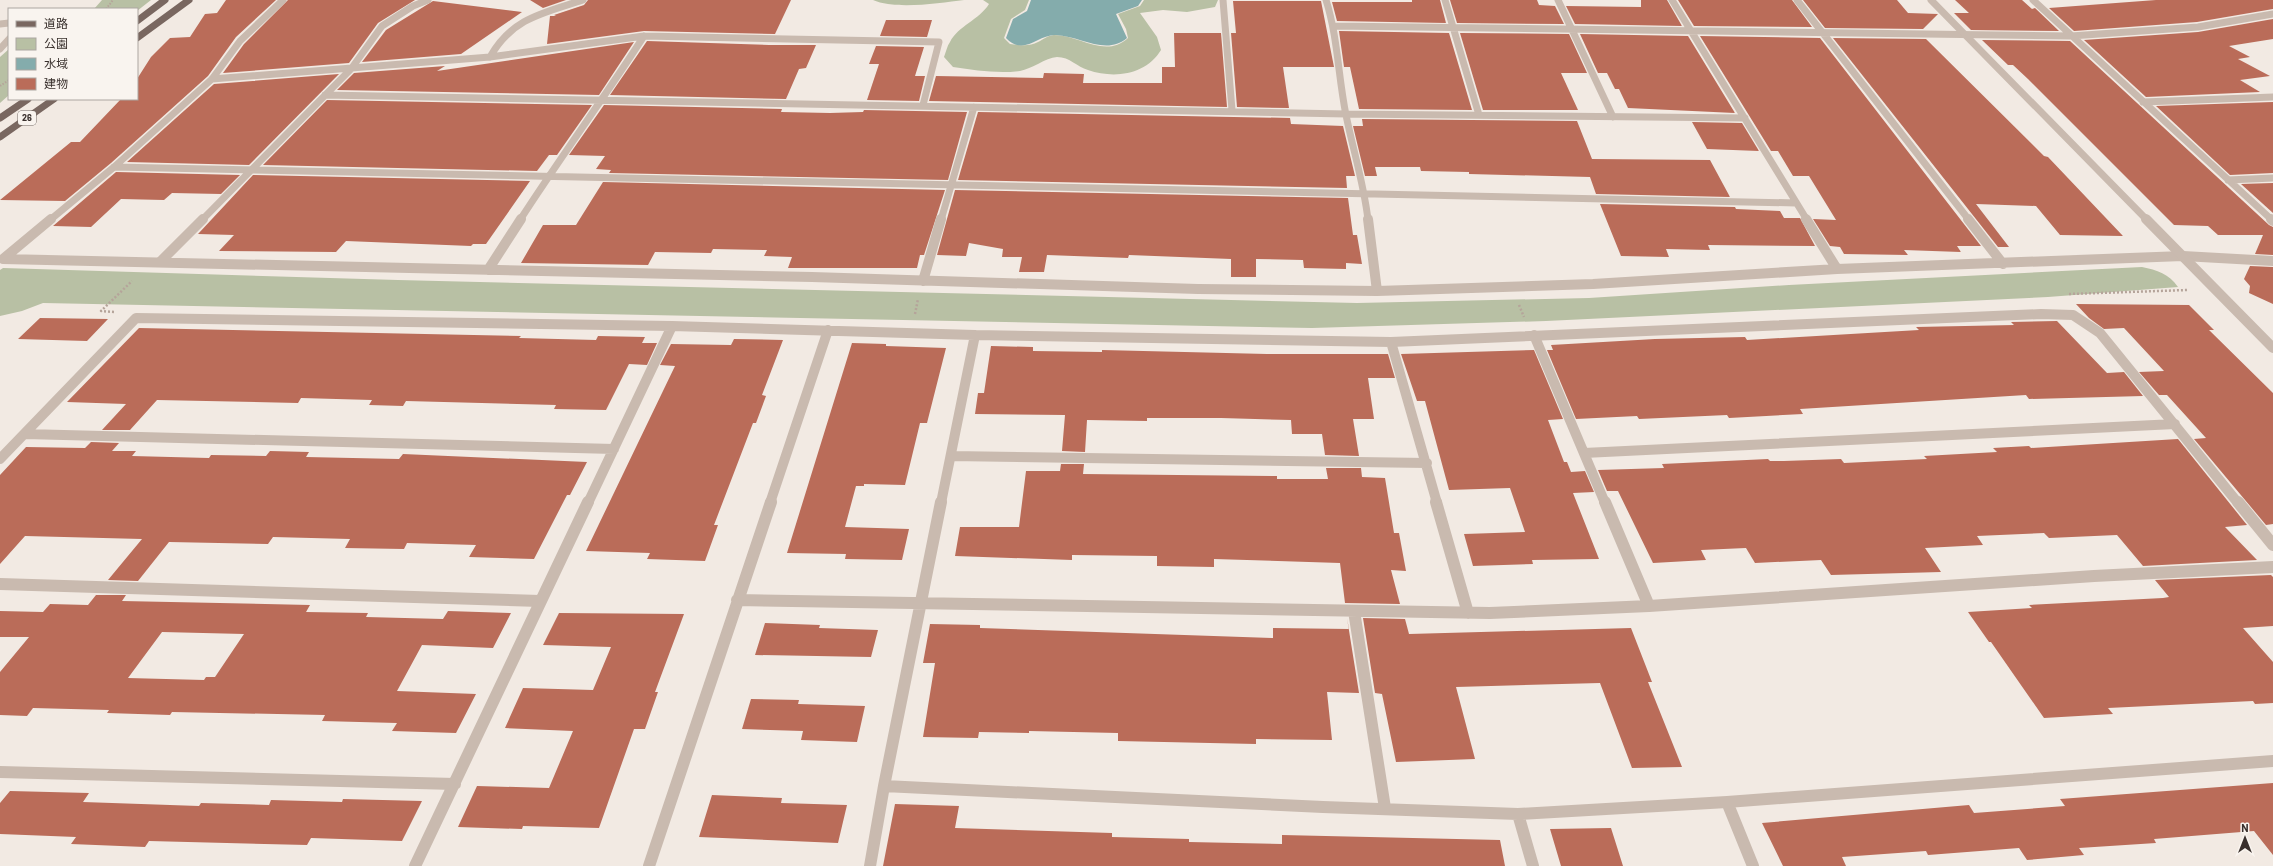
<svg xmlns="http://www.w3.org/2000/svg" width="2273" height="866" viewBox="0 0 2273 866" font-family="Barlow,'Noto Sans JP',sans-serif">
  <rect width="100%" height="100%" fill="#f2eae3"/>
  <path fill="#b8c0a4" d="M102 0H151L137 11V9H94Z
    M873 0H964C940 3 895 10 873 0Z
    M983 0H1029L1025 10 1011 19 1004 38 1010 44C1020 45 1029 47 1038 42 1044 39 1047 36 1054 35 1080 35 1105 59 1128 38L1126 29 1118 14 1140 6 1144 0H1218L1215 7 1187 12 1163 10 1140 13 1157 37 1161 50C1146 75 1114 79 1088 70 1077 67 1070 57 1057 57 1045 58 1032 69 1020 71 997 74 975 70 953 67L944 57C946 52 947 46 950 42 958 26 979 20 989 4Z
    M9 49V95L0 103V57Z
    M2142 267C2157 270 2169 274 2178 287L2048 297 1546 321 1312 328 43 303 22 311 0 316V270L3 268 398 280 1357 303 1589 298 1789 285Z"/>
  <path fill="#84acac" d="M1031 0H1142L1138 6 1116 14 1127 38C1106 56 1080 36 1056 35 1038 34 1024 57 1006 38L1013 19 1027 11Z"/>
  <path fill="#ba6c59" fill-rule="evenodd" d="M226 0H276L236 37 208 76 111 163 65 201 0 200 71 142H80L121 99H137V79L151 57 170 38 190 37 205 14 217 13Z
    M288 0H415L378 23 349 63 223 73 244 44Z
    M530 0H566L543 8Z
    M588 0H791L775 34 644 31 547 44 550 16H556L554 15 584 5Z
    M1412 0H1440L1446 23 1337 21 1332 2H1412Z
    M1450 0H1537L1539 5 1555 6 1564 24 1457 23Z
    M1641 0H1667L1682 26 1575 24 1566 6 1641 7Z
    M1678 0H1792L1812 27 1694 26Z
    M1803 0H1897L1908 13 1938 14 1923 29 1825 28Z
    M1955 0H2022L2032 9 2035 8 2059 31 1971 30 1954 13H1969Z
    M2156 0H2273V9L2197 22 2074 31 2049 8Z
    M433 1 522 12 461 54 362 62 386 30Z
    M1233 1H1321L1334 67H1283L1289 108 1237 107 1231 33H1236Z
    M2273 19V39L2229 46 2250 57 2238 59 2270 76 2240 80 2260 92 2146 97 2084 40 2198 32Z
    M886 20H932L927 37 880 36Z
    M1339 31 1449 33 1472 110 1359 109 1350 67H1344Z
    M1174 33H1221L1227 107 929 101 936 76 1043 78 1044 73 1084 74 1083 83H1162V67H1175Z
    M1460 33 1569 34 1587 73H1561L1578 110H1483Z
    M1580 34 1688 36 1735 113 1628 108 1619 89H1615L1607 73H1598Z
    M1700 36 1820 38 1981 246H1957L1961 252 1904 250 1908 255 1844 254 1840 247 1830 246 1813 219 1836 220 1809 176H1793L1778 151H1771Z
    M1833 38 1926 39 2044 156 2048 157 2123 236 2060 235 2036 206 1976 204 2009 247H1998Z
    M1982 40 2070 41 2269 225 2273 227V255L2255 254 2263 235H2218L2208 226 2174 225 2028 79 2013 65H2008Z
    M647 41 769 45H816L806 68 799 69 786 99 610 95Z
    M634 42 599 95 337 90 354 73 445 66 437 71Z
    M876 46 924 47 915 76H925L919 101 867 100 879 64H869Z
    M339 74 249 165 127 162 214 84Z
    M327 100 592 105 557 155H549L537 171 263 165Z
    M2273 102V173L2230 175 2156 106Z
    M604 105 782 109 781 112 830 113 863 112 864 110 967 112 948 180 609 173 611 170 596 169 605 156 569 155Z
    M978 112 1290 118 1291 124 1343 126 1355 176H1346L1347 188 958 180Z
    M1362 119 1577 121 1592 159 1710 160 1730 197 1596 194 1590 177 1469 174V172L1421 171 1420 167H1375L1377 176H1365L1353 126H1363Z
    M1692 122 1742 123 1759 151 1707 149Z
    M116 172 240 175 221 194 172 193 164 200 121 199 91 227 53 226Z
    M253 175 530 181 486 244H473L471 246 346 241 336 252 219 251 234 235 198 234Z
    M603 182 945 190 924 255H920L917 268H788L792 257 764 256 767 250 713 249 711 253 655 252 648 265 521 263 543 225H576Z
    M2273 183V213L2241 184Z
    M955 190 1348 198 1353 235H1357L1362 264 1346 263V269L1304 268 1303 260 1256 259V277H1231V259L1129 255 1128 258 1047 255 1044 272H1019L1022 257H1002L1003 249 969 243 966 256 937 255Z
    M1600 204 1735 207 1736 209 1780 211 1784 218H1800L1815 246 1708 245 1710 250 1666 249 1669 257 1621 256Z
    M2250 266 2273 267V304L2249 293 2250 286 2244 279Z
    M2076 304 2189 305 2214 330H2209L2273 393V524L2266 525 2194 439 2206 438 2167 395H2159L2139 372 2164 371 2124 328 2104 329 2089 318Z
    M40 318 108 319 87 341 18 339Z
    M2057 321 2107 373 2124 372 2143 396 2029 399 2026 395 1800 409 1803 414 1729 418 1727 415 1639 419 1637 416 1576 419 1547 350H1553L1551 345 1655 339 1745 337 1747 340 1919 330 1916 327 2014 325 2011 322Z
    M139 328 521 336 519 338 596 340 598 336 645 337 642 343H657L647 365 629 364 606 410 554 409 556 405 406 401 403 406 369 405 372 400 301 398 298 403 157 400 130 430H102L126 404 67 402Z
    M734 339 783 340 762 395 766 396 756 423H753L714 525H718L705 561 647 559 650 553 586 551 675 366 660 365 671 344 731 345Z
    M852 343 886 344V346L946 348 927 423H920L905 485 864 484V486H856L845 527 909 529 902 560 845 559 846 554 787 553Z
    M991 346 1033 347V351L1102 352V350L1267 354H1388L1395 378H1368L1374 419H1353L1359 456 1325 455 1322 434H1292L1291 420 1221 418H1147V421L1087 420 1085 452 1062 451 1065 415 975 414 978 393H984Z
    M1534 350 1563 419 1548 420 1564 462H1567L1571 472 1585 471 1594 492 1573 493 1599 559 1532 560 1533 564 1473 566 1464 534 1525 532 1510 488 1449 490 1425 401H1417L1401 354Z
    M2178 439 2247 525 2225 527 2257 560 2143 566 2117 535 2049 538 2044 533 1977 536 1983 545 1925 548 1941 572 1831 575 1821 560 1755 563 1746 548 1701 550 1706 560 1653 563 1618 491H1607L1598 470 1664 468 1662 464 1768 459 1770 461H1784L1841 459 1844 463 1927 459 1924 456 1997 452 1993 448 2029 446 2031 448Z
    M91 442 119 443 112 451H136L132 456 209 458 211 455 266 456 270 451 309 452 306 457 399 459 403 454 587 462 570 495H567L534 559 469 557 476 545 407 543 404 549 345 548 350 539 273 537 268 544 169 542 138 581 108 580 142 539 25 536 0 564V475L26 447 85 448Z
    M1061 464H1084L1083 474 1277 476V479H1328L1326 468H1361L1362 477 1385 478 1394 533H1399L1406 571 1391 570 1400 604 1345 603 1340 563 1214 559V567L1157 566V556L1072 555V560L955 556 960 527H1019L1026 471H1060Z
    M2271 575 2273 577V626L2243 628 2273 662V703L2255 704 2253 701 2108 708 2113 714 2044 718 1991 642H1989L1968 612 2032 608 2029 605 2163 598 2169 597 2155 580Z
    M96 595H126L122 601 310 605 306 612 368 613 366 617 443 619 448 611 511 613 493 648 422 645 397 691 476 694 456 733 392 731 397 723 322 721 325 715 172 712 170 715 107 713 109 710 33 708 27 716 0 715V672L29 637H0V611L43 612 50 604 88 605ZM162 632 244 634 215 677H206L204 680 128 678Z
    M559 613 684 614 655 692H658L645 729H634L599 828 523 826 522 829 458 827 477 786 549 788 573 731 505 728 523 688 593 690 611 647 543 645Z
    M1347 618 1359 693 1327 692 1332 740 1256 739V744L1118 741V733L1029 731V733L979 732 978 738 923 737 935 663H923L930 624 980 625V628L1273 638V628L1349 629Z
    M1363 618 1405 619 1409 634 1631 628 1652 682H1648L1682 767 1632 768 1600 683 1456 687 1475 759 1396 762 1382 694 1375 693Z
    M765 623 820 625 819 628 878 630 871 657 755 655Z
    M751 699 799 700 798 704 865 706 857 742 801 740 803 731 742 729Z
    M2273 783V855L2254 831 2154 839 2156 843 2079 848 2084 855 2027 860 2019 848 1928 855 1926 851 1842 857 1846 866H1783L1762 823 1969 805 1974 813 2065 806 2060 799Z
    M10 791 89 793 83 802 199 806 201 803 269 805 271 800 342 802 343 799 422 801 402 841 311 838 307 845 149 841 145 847 71 844 76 837 0 834V803Z
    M712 795 782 798 781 803 847 805 838 843 699 837Z
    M895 804 959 806 955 828 1112 833V837L1189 839V842L1282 844V835L1500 840 1505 866H883Z
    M1611 828 1623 866H1561L1550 829Z"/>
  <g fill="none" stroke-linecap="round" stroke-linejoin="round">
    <path stroke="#b5a49a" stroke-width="2" stroke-dasharray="1.5 1.5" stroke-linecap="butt" d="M106 9 113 0
      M0 86 9 80"/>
    <path stroke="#b5a49a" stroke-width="2.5" stroke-dasharray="2 2" stroke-linecap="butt" d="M2069 294 2188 290
      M1519 305 1524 317
      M114 312 101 311 132 281
      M915 314 918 299"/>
    <path stroke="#c9baaf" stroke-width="7" d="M1223 0 1232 110
      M1326 0C1338 38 1338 76 1346 115 1353 150 1364 184 1368 220
      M1445 0 1479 115
      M1558 0 1613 117
      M1672 0 1807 220
      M1797 0 1969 220
      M2033 0 2272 220
      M0 24 9 23
      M1334 26 2071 36 2198 27 2273 14
      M0 49 9 39
      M490 57C512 18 543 13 583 0
      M212 79 490 57 644 36 939 42 923 105
      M325 95 1346 114 1745 118
      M2143 102 2273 97
      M114 167 1796 203
      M2228 180 2273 178
      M50 220 114 167 212 79 240 41 283 0
      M202 220 351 69 382 26 413 6 428 0
      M520 220C560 158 604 98 644 36
      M941 220 974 107"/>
    <path stroke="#c9baaf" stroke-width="10" d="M51 219 3 259 812 277 1198 289 1377 291 1593 284 1837 269 2183 256 2273 261
      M1368 219 1377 291
      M1806 219 1837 269
      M1968 219 2003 264
      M2271 219 2273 221
      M161 261 203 219
      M488 270 521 219
      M923 281 941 219
      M1534 335 1605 503
      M1391 342 1437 503
      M25 434 614 449
      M1584 453 2175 424
      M951 456 1427 463
      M0 459 136 318 672 326 975 335 1391 342 2041 314 2073 315 2100 333 2238 503
      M588 503 672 326
      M770 503 828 330
      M941 503 975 335"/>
    <path stroke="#c9baaf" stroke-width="12" d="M1436 502 1468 613
      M1605 502 1649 606
      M2238 502 2273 545
      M0 584 540 601
      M737 600 1490 613 1649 606 2094 576 2273 567
      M1354 611 1385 808
      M0 772 455 784
      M884 786 1323 807 1518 814 1727 802 2273 761
      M1727 802 1753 866
      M1518 814 1533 866
      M415 866 588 502
      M649 866 771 502
      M870 866 884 786 941 502"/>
    <path stroke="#c9baaf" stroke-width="7" d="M1931 0 2147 220"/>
    <path stroke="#c9baaf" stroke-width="10" d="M2146 219 2273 348"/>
    <path stroke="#796760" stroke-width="7" d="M137 21 165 0
      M137 38 189 0
      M0 118 28 99
      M0 137 54 99"/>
  </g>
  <g text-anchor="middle" stroke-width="3" stroke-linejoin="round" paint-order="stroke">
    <rect fill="#f9f4ef" stroke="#736b67" stroke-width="1" x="18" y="111" width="18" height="14" rx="3"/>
    <g font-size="9" font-weight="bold" fill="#39302d">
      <text x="27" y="121">26</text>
    </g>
  </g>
  <rect x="8" y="8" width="130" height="92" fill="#f9f4ef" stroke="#aca6a1"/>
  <rect x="16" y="21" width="20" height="6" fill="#796760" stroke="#aca6a1"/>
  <text x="44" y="28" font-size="12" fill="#39302d">道路</text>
  <rect x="16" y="38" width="20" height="12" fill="#b8c0a4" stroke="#aca6a1"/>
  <text x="44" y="48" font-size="12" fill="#39302d">公園</text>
  <rect x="16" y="58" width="20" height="12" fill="#84acac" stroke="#aca6a1"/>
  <text x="44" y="68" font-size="12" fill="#39302d">水域</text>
  <rect x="16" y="78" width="20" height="12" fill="#ba6c59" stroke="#aca6a1"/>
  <text x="44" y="88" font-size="12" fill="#39302d">建物</text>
  <g transform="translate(2245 838)" stroke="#f9f4ef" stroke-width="3" paint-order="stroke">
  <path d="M0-3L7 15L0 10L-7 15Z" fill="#39302d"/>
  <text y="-6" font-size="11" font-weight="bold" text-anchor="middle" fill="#39302d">N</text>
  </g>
</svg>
